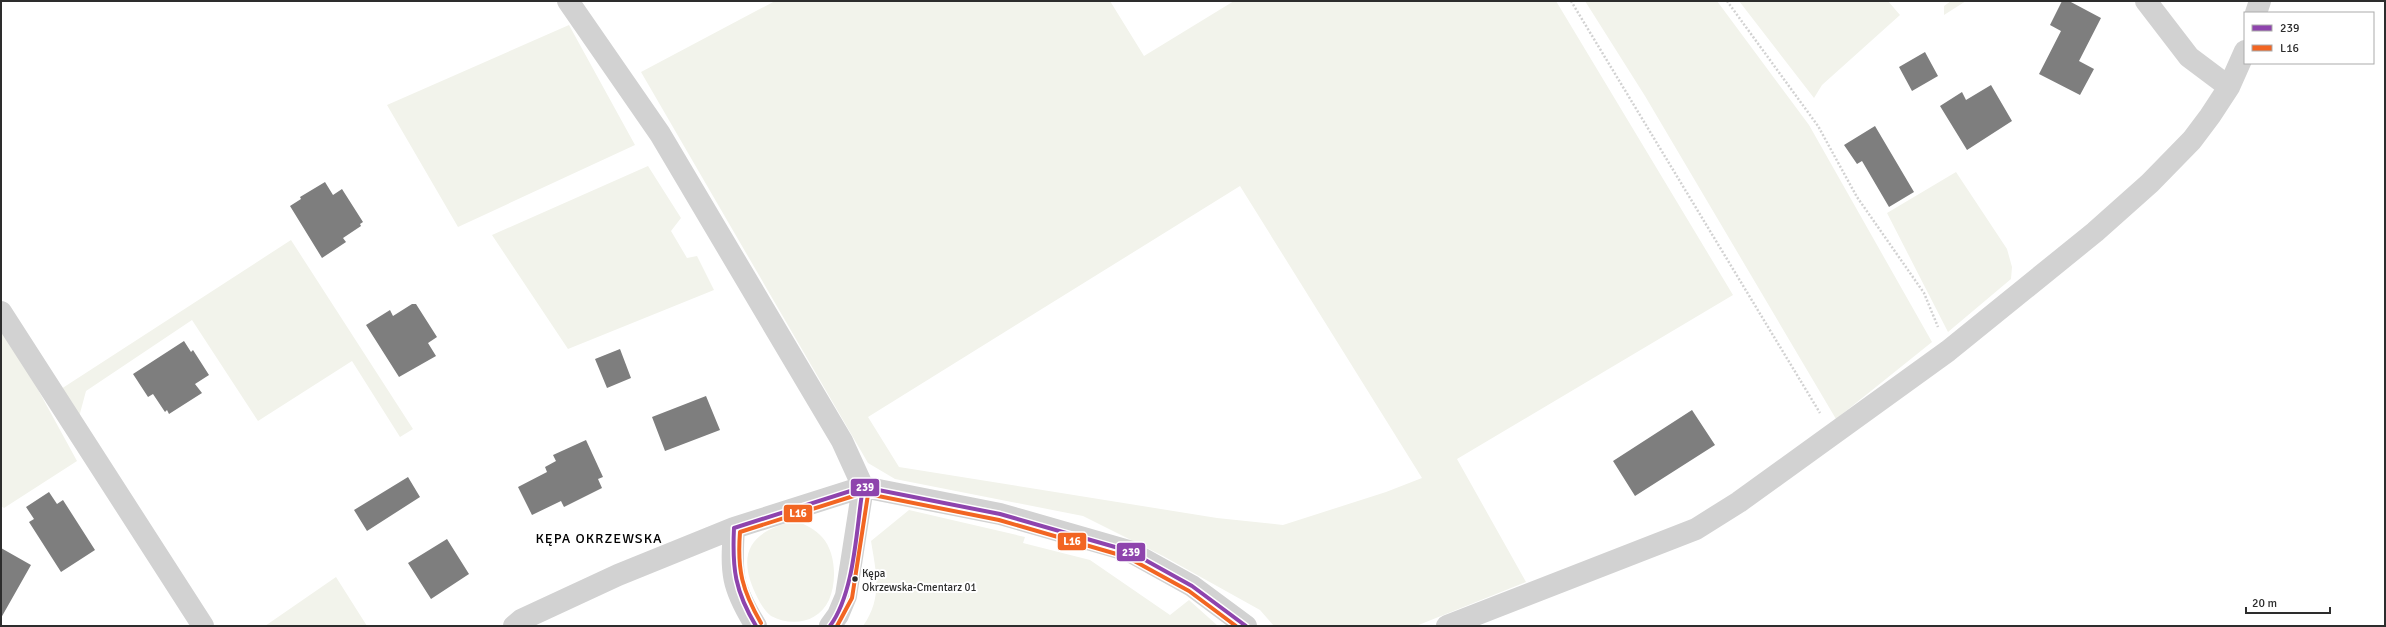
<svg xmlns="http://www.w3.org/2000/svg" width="2386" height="627" viewBox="0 0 2386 627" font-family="Signika,sans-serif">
  <rect width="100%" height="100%" fill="#fff"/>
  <path fill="#f2f3eb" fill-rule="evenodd" d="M775 1H1110L1144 56 1234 1H1556L1733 295 1457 459 1526 582 1416 626H1274L1260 610 1163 556 1083 516 895 479 868 463 641 72ZM1240 186 1422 478 1386 492 1283 525 1217 518 899 467 868 417Z
    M1585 1H1717L1809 125 1932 342 1836 419 1645 96Z
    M1739 1H1888L1900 15 1822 85 1814 98Z
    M1951 1H1966L1944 15V6Z
    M569 25 635 145 458 227 387 105Z
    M648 166 681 218 671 231 687 258 697 256 714 290 568 349 492 235Z
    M1956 172 2007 249 2012 267 2011 279 1948 332 1887 213Z
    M291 240 413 429 400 437 352 361 258 421 192 320 86 391 79 417 61 389Z
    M1 331 30 375 77 461 4 508 1 506Z
    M909 510 1025 537 1023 543 1090 560 1170 615 1189 600 1218 626H863C883 598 876 572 871 541Z
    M796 521C806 525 815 529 822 537 836 552 837 582 829 600 818 623 792 627 771 616 762 609 757 597 753 588 736 547 758 529 796 521Z
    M336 577 367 626H265Z"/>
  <path fill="#7e7e7e" d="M2062 1H2069L2101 18 2079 61 2094 69 2080 95 2039 74 2061 31 2050 25Z
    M1925 52 1938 76 1912 91 1899 67Z
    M1991 85 2012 121 1967 150 1940 106 1962 92 1966 100Z
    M1875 126 1914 192 1889 207 1862 161 1857 164 1844 145Z
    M325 182 333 195 342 189 363 222 360 224 361 226 343 238 346 242 322 258 290 206 301 199 300 197Z
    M412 304H416L437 337 428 343 436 356 399 377 366 325 390 310 393 316Z
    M184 341 191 352 193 350 209 375 195 384 202 393 169 414 167 410 165 412 153 394 148 397 133 374Z
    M620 349 631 378 607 388 595 359Z
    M706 396 720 430 665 451 652 417Z
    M1692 410 1715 445 1635 496 1613 461Z
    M586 440 603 477 598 479 602 488 564 507 561 501 532 515 518 487 547 472 545 467 556 461 553 455Z
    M408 477 420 497 367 531 354 510Z
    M49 492 57 504 63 500 95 550 61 572 29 522 34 519 26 507Z
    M447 539 469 574 431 599 408 563Z
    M1 548 31 565 1 618Z"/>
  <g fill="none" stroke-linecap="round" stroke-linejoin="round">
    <path stroke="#d2d2d2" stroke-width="2.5" stroke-dasharray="2 2" stroke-linecap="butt" d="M1571 1 1820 413
      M1727 1 1818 126 1857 197 1924 293 1938 327"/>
    <path stroke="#d2d2d2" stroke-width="22" d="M568 1 660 134 842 441 863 487 846 596 838 615 830 626
      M2146 1 2189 57 2229 87
      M2256 13 2260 1
      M1 312 203 626
      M734 528C731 573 731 586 756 626
      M514 626 521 620 618 575 734 528 863 487 1000 514 1129 551 1192 586 1246 626
      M1447 626 1696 529 1739 502 1948 351 2095 232 2150 183 2192 140 2210 116 2229 87 2245 51"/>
    <defs>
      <path id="bus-1" d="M734 528 863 487 1000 514 1129 551 1192 586 1246 626
        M734 528C732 569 735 591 756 626
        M830 626C855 592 856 529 863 487"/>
      <path id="bus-2" d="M761 623C742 590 737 570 740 532L863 493 999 520 1127 557 1189 591 1236 626
        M837 626 852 598 869 488"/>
    </defs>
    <use href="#bus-1" stroke="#fff" stroke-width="7"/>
    <use href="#bus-2" stroke="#fff" stroke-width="7"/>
    <use href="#bus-1" stroke="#8e44ad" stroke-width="4"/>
    <use href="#bus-2" stroke="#f26522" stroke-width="4"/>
  </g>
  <circle fill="#2d2d2d" stroke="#fff" stroke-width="1.5" cx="855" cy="579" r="3.5"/>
  <g text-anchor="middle" stroke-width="4" stroke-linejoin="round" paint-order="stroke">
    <g font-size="11" fill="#2d2d2d" stroke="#fff" text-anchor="start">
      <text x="862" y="577">Kępa<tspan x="862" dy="14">Okrzewska-Cmentarz 01</tspan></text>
    </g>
    <g font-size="14" letter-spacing="1" fill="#000" stroke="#fff">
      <text x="599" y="543">KĘPA OKRZEWSKA</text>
    </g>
  </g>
  <g stroke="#fff" stroke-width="1.5">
    <rect x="850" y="478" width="30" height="19" rx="4" fill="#8e44ad"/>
    <rect x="783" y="504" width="30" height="19" rx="4" fill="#f26522"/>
    <rect x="1057" y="532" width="30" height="19" rx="4" fill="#f26522"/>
    <rect x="1116" y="542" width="30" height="20" rx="4" fill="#8e44ad"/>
  </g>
  <g font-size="11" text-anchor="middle" font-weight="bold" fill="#fff">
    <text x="865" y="491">239</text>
    <text x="798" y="517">L16</text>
    <text x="1072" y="545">L16</text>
    <text x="1131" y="556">239</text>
  </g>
  <rect width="2386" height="627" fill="none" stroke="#2d2d2d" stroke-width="4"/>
  <rect x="2244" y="12" width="130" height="52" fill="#ffffff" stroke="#ababab"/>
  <rect x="2252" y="25" width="20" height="6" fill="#8e44ad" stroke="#ababab"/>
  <text x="2280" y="32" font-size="12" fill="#2d2d2d">239</text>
  <rect x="2252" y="45" width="20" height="6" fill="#f26522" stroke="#ababab"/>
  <text x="2280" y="52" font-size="12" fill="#2d2d2d">L16</text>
  <path d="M2246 607v6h84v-6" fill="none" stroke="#2d2d2d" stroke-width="2"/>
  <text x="2252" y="607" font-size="12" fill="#2d2d2d" stroke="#ffffff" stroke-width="3" paint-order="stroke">20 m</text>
</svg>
